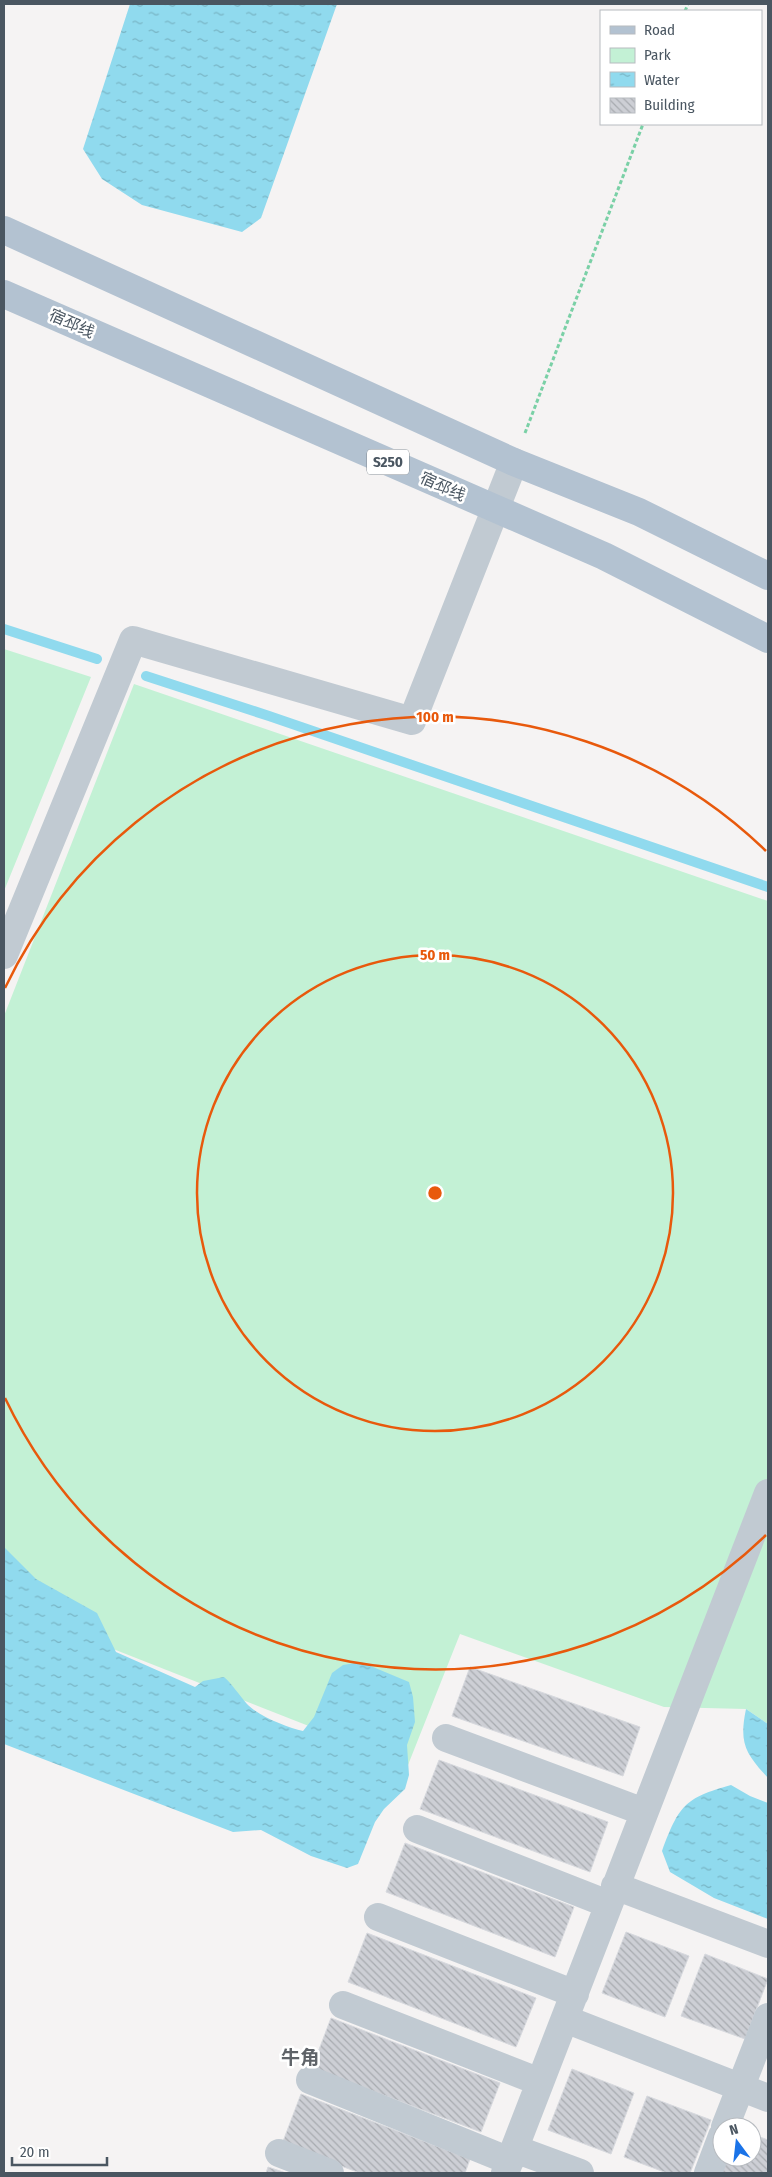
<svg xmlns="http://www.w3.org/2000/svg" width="772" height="2177" viewBox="0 0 772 2177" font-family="'Fira Sans Condensed','Noto Sans SC',sans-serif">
  <defs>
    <pattern id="water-ripples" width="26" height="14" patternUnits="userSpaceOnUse" patternTransform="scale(1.25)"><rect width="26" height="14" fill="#90daee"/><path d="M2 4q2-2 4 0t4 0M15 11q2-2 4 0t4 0" fill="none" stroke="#78b4c4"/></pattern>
    <pattern id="building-back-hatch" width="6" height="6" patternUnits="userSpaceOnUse" patternTransform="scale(1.25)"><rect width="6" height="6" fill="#cdcfd5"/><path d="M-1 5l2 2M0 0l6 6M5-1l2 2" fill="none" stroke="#a8abb0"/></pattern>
  </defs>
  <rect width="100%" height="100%" fill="#f5f3f3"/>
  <path fill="#c3f1d5" d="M4 649 91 677 4 891Z
    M134 684 768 901V1724L746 1709 664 1707 460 1634 408 1765 4 1606V1016Z"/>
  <path fill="url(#water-ripples)" d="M130 4H337L261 218 242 232 142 205 102 179 83 149Z
    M4 1547 36 1579 97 1613 116 1652 195 1687 203 1681 224 1677C233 1685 239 1695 247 1704 257 1715 288 1728 303 1731L314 1717 332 1673 343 1665 361 1662 409 1682 413 1697 415 1722 407 1745 409 1775 405 1789 384 1809 375 1822 358 1864 347 1868 311 1856 261 1830 233 1832 4 1744Z
    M746 1709 768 1724V1778C745 1753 739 1743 746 1709Z
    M731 1785 750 1796 768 1803V1919L714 1898 670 1872 662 1851C679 1806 684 1798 731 1785Z"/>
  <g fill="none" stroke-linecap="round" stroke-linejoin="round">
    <path stroke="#90daee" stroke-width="10" d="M4 629 97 659
      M146 676 269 716 768 887"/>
  </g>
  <path fill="url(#building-back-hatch)" stroke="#d7d9de" d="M470 1667 640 1727 623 1776 452 1716Z
    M439 1760 608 1822 590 1872 420 1809Z
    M405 1843 574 1907 555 1957 386 1892Z
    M626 1932 689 1956 665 2017 602 1993Z
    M367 1933 536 1998 516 2047 348 1982Z
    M705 1954 768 1979 745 2039 681 2016Z
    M331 2018 500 2083 481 2132 312 2068Z
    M572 2069 634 2093 611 2154 548 2130Z
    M301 2094 470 2159 465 2173H360L282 2144Z
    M647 2096 711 2120 690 2173H667L624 2157Z
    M752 2134 768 2140V2173H719L725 2157H752Z
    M268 2167 286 2173H266Z"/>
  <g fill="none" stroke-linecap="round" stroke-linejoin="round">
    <path stroke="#7ad0a6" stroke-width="3" stroke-dasharray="4 2.5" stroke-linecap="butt" d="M685 11 688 4
      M525 433 643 124"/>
    <path stroke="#c1cad2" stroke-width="28" d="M4 955 133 640 412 721 514 462
      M446 1738 644 1812
      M417 1829 608 1904
      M615 1886 768 1944
      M378 1917 575 1994
      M343 2005 540 2082
      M565 2019 768 2098
      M310 2080 510 2161
      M725 2127 768 2017
      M515 2149 580 2173
      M279 2153 330 2173
      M505 2173 768 1493
      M708 2173 722 2136"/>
    <path stroke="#b3c2d1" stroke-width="28" d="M4 230 514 462 639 512 768 576
      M4 294 604 556 768 639"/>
  </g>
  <g fill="none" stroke="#e8590c" stroke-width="2.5">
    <circle cx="435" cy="1193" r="238"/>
    <path d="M766 1535A476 476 0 0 1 5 1398M5 988A476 476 0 0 1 766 851"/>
  </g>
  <g text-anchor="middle" stroke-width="5" stroke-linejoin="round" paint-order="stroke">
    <rect fill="#fff" stroke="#808990" stroke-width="1" x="367" y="449.5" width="42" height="25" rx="4"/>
    <g font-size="15" font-weight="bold" fill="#4a5661">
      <text x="388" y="467">S250</text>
    </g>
    <g font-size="16" fill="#4a5661" stroke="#fff">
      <text transform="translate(72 323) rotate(24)" y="6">宿邳线</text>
      <text transform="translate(443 486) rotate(24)" y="6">宿邳线</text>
    </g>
    <g font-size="19" font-weight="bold" fill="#5f6368" stroke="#fff">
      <text x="300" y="2064">牛角</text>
    </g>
  </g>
  <circle cx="435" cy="1193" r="8" fill="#e8590c" stroke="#fff" stroke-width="2.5"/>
  <g font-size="15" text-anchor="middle" font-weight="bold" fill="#e8590c" stroke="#fff" stroke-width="5" stroke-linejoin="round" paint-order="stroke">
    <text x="435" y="722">100 m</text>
    <text x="435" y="960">50 m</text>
  </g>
  <rect width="772" height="2177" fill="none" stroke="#4a5661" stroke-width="10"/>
  <rect x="600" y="10" width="162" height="115" fill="#ffffff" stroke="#b7bbc0"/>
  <rect x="610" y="26" width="25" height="8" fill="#b3c2d1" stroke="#b7bbc0"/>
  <text x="644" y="35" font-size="15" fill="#4a5661">Road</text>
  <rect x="610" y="48" width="25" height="15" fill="#c3f1d5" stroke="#b7bbc0"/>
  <text x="644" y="60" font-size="15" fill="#4a5661">Park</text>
  <rect x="610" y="72" width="25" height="15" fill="url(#water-ripples)" stroke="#b7bbc0"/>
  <text x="644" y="85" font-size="15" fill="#4a5661">Water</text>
  <rect x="610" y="98" width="25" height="15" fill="url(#building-back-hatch)" stroke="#b7bbc0"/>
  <text x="644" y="110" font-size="15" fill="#4a5661">Building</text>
  <g transform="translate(737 2142) rotate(345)"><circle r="24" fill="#ffffff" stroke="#b7bbc0"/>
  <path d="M0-4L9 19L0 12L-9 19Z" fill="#1a73e8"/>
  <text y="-8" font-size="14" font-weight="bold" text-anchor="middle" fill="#4a5661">N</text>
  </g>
  <path d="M12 2157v8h95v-8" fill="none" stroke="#4a5661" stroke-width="2.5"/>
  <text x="20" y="2157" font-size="15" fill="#4a5661" stroke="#ffffff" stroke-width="4" paint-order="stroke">20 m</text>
</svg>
